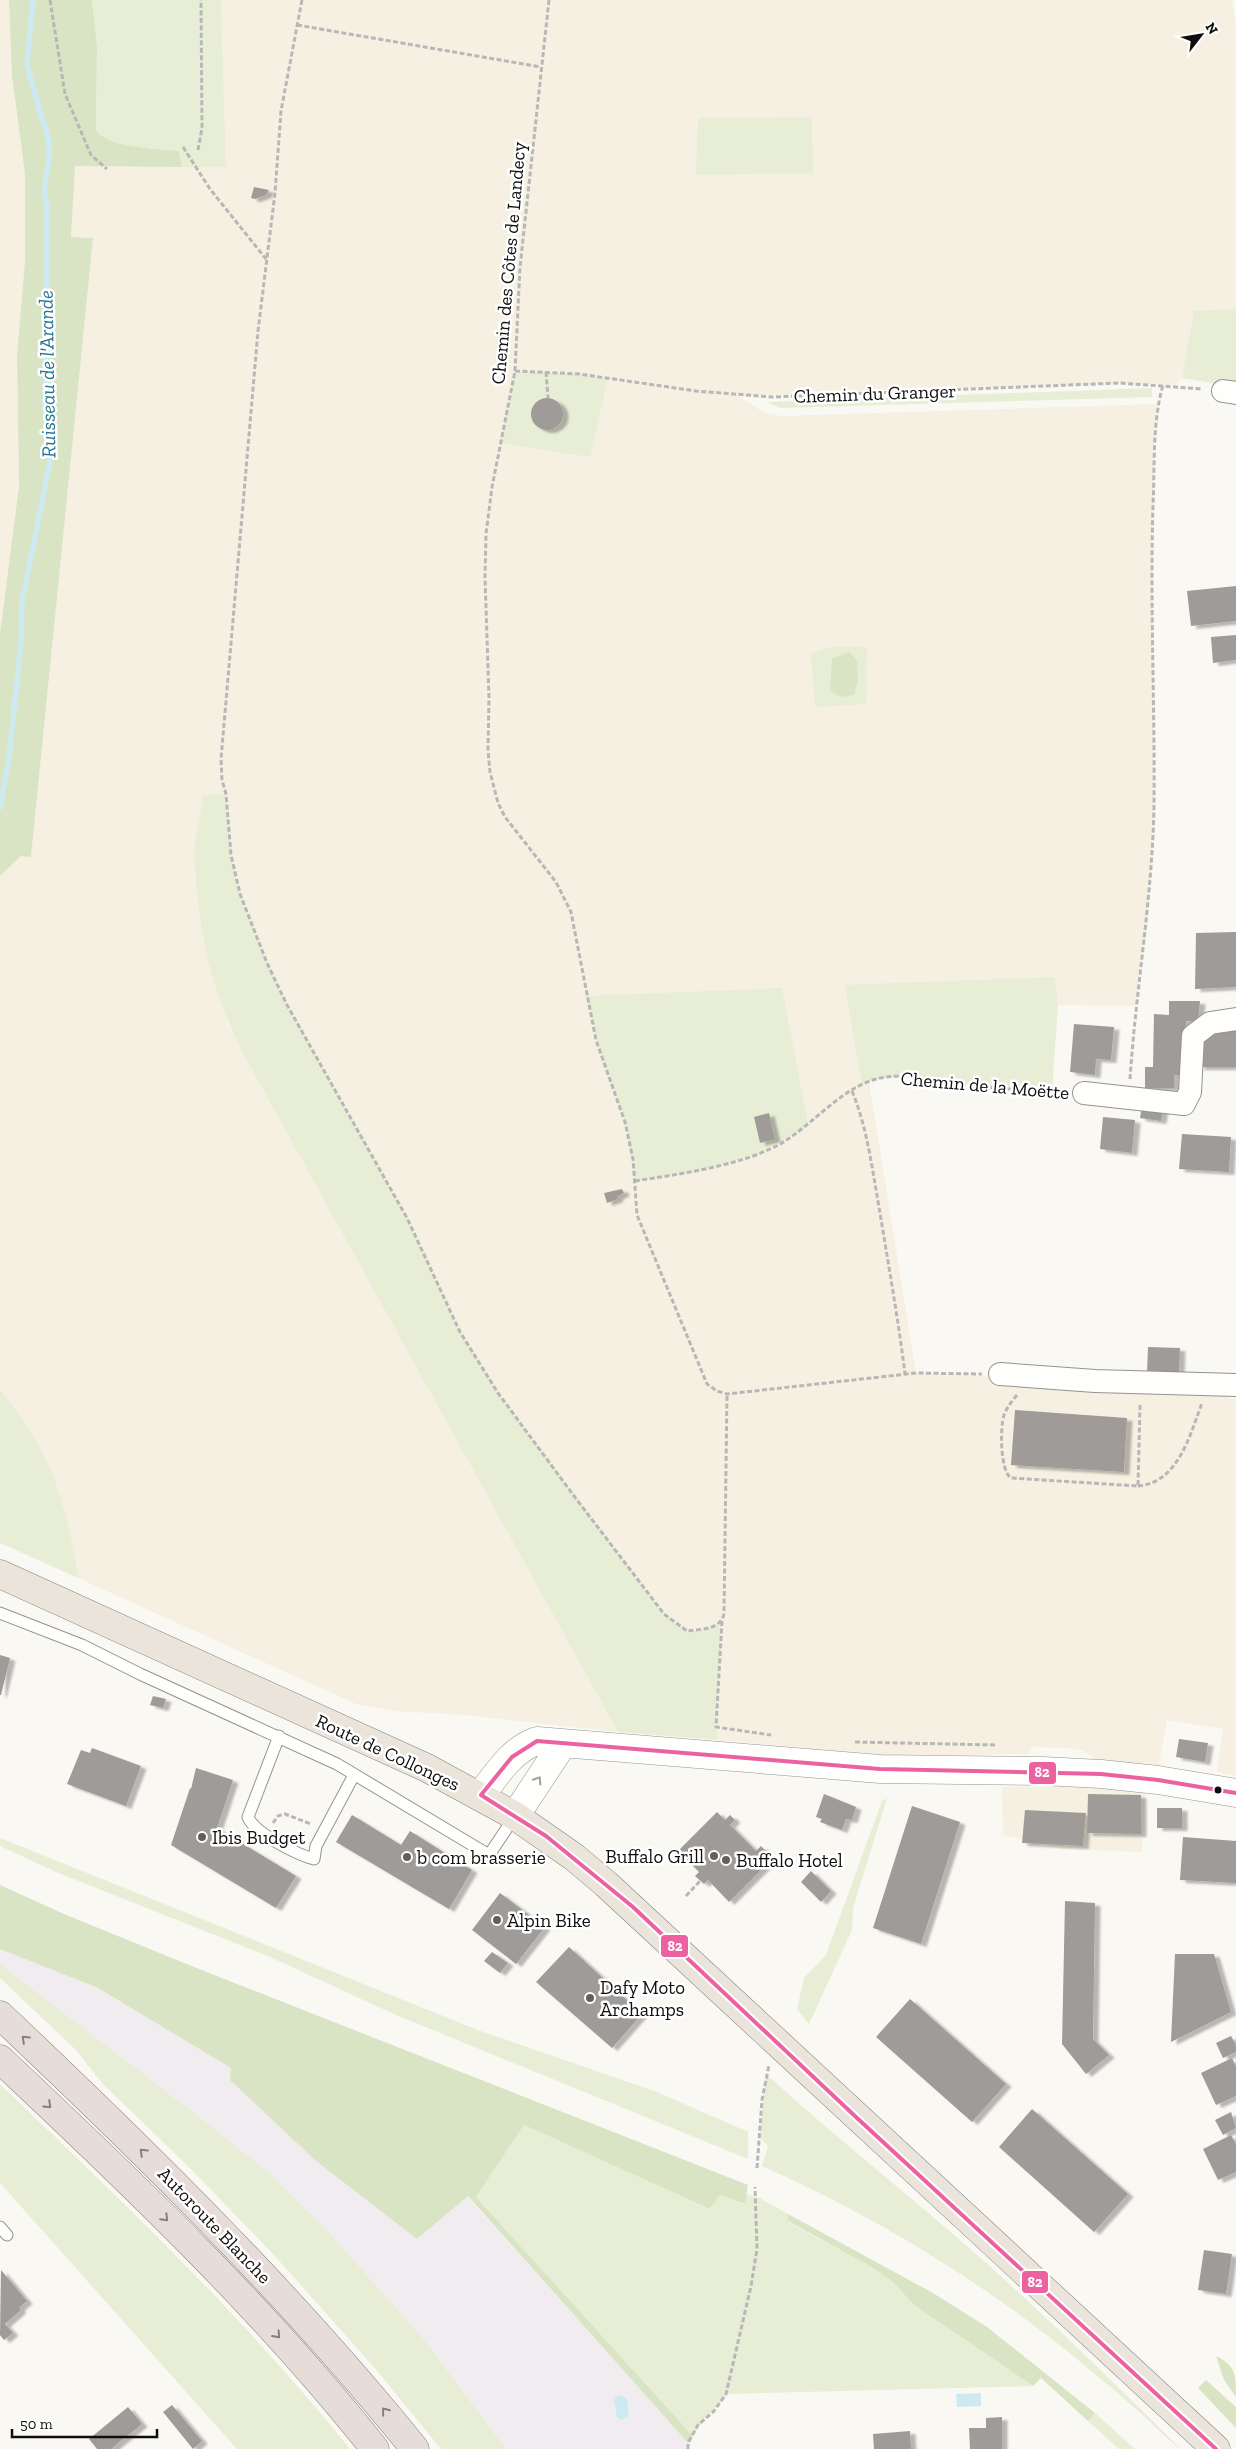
<svg xmlns="http://www.w3.org/2000/svg" width="1236" height="2449" viewBox="0 0 1236 2449" font-family="'Zilla Slab',serif">
  <defs>
    <filter id="shadow"><feDropShadow dx="5.5" dy="3" stdDeviation="1" flood-color="#0004"/></filter>
  </defs>
  <rect width="100%" height="100%" fill="#faf8f3"/>
  <path fill="#f1ecef" d="M0 1949 98 1988 231 2068 467 2196 688 2443V2449H506L422 2337 325 2228 270 2174 215 2129 0 1964Z"/>
  <path fill="#f5f0e1" fill-rule="evenodd" d="M0 0H9L12 76 25 174V261L17 354 19 486 0 634Z
    M221 0H1232L1236 26V309L1194 311 1182 378 1175 385 1119 383 738 396 763 412 782 416 1158 404 1155 422 1152 539 1154 808 1148 922 1135 1006 1058 1005 1055 977 862 1085 869 1082 916 1373 1229 1385 1226 1398 1236 1399V1776L1217 1772 1223 1729 1167 1720 1159 1766 1095 1760 1084 1751 1069 1748 1031 1747 1030 1754 892 1756 718 1740 716 1727 722 1621 708 1629 687 1631 664 1614 498 1393 460 1332 428 1264 287 1005 267 963 240 894 231 855 226 795 227 1022 618 1732 465 1715 394 1711 356 1704 78 1578 63 1508 20 1418 0 1389V876L21 856H31L93 238 71 237 75 166 226 167ZM515 371 579 374 608 379 590 456 500 443ZM592 1023 797 1133 773 1147 737 1161 635 1181 625 1122 596 1040Z
    M1093 1786 1145 1791 1142 1852 1062 1849 1003 1835 1002 1787Z"/>
  <path fill="#e7eed5" d="M92 0H221L226 167H182L179 151C156 148 110 149 96 130L97 46Z
    M812 117 813 173 696 175 698 118Z
    M1236 309V387L1182 378 1194 311Z
    M515 371 579 374 608 379 590 457 500 443Z
    M1152 388V397L780 408 767 402Z
    M833 647H867L866 704 815 707 811 653Z
    M226 794 231 855 240 894 267 963 287 1005 407 1218 460 1332 498 1393 664 1614 687 1631 708 1629 722 1621 716 1727 718 1740 618 1732 243 1053C218 1004 203 955 198 899 196 882 194 863 195 846 197 829 201 813 203 796Z
    M1055 977 1058 1005 1052 1092C1026 1090 1001 1088 975 1086 938 1082 897 1068 862 1085L845 985Z
    M782 988 808 1124C759 1163 695 1172 635 1181L625 1122 596 1040 587 996Z
    M0 1389C13 1407 28 1426 39 1446 61 1486 71 1533 78 1578L0 1543Z
    M887 1798 853 1908 852 1930 809 2024 797 2009 804 1978 826 1955 882 1801Z
    M0 1838 478 2030 657 2092 748 2132V2159L396 2015 270 1957 56 1872 0 1846Z
    M0 1964 215 2129 270 2174 325 2228 422 2337 506 2449H441L374 2367 272 2253 194 2172 103 2084 75 2049 0 1978Z
    M766 2074C837 2139 913 2198 984 2261 1052 2322 1117 2386 1181 2449 1165 2438 1151 2422 1136 2409 1110 2386 1084 2365 1057 2343 966 2272 868 2213 762 2166L768 2146 760 2138Z
    M0 2084C122 2201 244 2317 350 2449H237L0 2183Z
    M524 2125 708 2209 720 2195 744 2204 746 2194 760 2198 788 2214V2222L873 2268 893 2282 914 2305 1033 2386 727 2394C716 2408 701 2420 693 2436L476 2197Z
    M1095 2413 1135 2449H1119L1088 2421Z"/>
  <path fill="#d9e4c4" d="M9 0H92L97 46 96 130C110 149 156 148 179 151L182 167 75 166 71 237 93 238 31 857 21 856 0 876V634L19 486 17 354 25 261V174L12 76Z
    M849 652 857 661 858 681 854 695 841 697 830 691 832 659Z
    M0 1885 64 1914 194 1967 748 2185 745 2204 720 2195 709 2209 524 2125 476 2197 693 2436 688 2443 468 2196 417 2239 315 2160 230 2080 231 2068 98 1988 0 1949Z
    M788 2214 933 2293 987 2327 1095 2413 1088 2421 1041 2378 1033 2386 914 2305 893 2282 873 2268 788 2221Z
    M1216 2356C1236 2366 1236 2374 1236 2397L1224 2380Z
    M1206 2380 1236 2407V2428L1198 2388Z"/>
  <path fill="#cdeaf1" d="M981 2393V2406L957 2407 956 2394Z
    M622 2395 627 2399 629 2416 622 2420 617 2417 614 2400 617 2396Z"/>
  <g fill="none" stroke-linecap="round" stroke-linejoin="round">
    <path stroke="#cdeaf1" stroke-width="5.5" d="M0 808 9 757 21 643 22 602 51 456 45 406 47 205 44 190 49 161V141L27 66 33 0"/>
  </g>
  <path fill="#9e9b98" filter="url(#shadow)" d="M254 187 269 190 266 195 255 199 251 198Z
    M531 414a16 16 0 1 1 32 0a16 16 0 1 1-32 0Z
    M1236 586V621L1191 626 1187 591Z
    M1236 635V660L1213 663 1211 637Z
    M1236 932V987L1195 989 1196 933Z
    M1169 1001H1200L1198 1022 1186 1021 1185 1075H1174V1088H1145V1067H1153L1154 1014 1169 1015Z
    M1074 1024 1114 1027 1111 1060 1096 1059 1095 1075 1070 1072Z
    M1213 1028H1236V1067H1199L1198 1041Z
    M1142 1106 1163 1109 1161 1121 1140 1118Z
    M769 1113 775 1139 760 1143 754 1117Z
    M1103 1117 1135 1120 1132 1153 1100 1149Z
    M1182 1134 1231 1137 1229 1172 1179 1169Z
    M622 1189 624 1193 617 1197 618 1199 607 1203 604 1193Z
    M1148 1347 1180 1348 1179 1376 1147 1374Z
    M1015 1410 1127 1418 1124 1472 1011 1465Z
    M0 1655 10 1658 1 1695H0Z
    M153 1696 166 1699 163 1708 150 1705Z
    M1179 1739 1208 1743 1205 1762 1176 1757Z
    M92 1748 141 1766 126 1806 67 1784 81 1750 90 1753Z
    M196 1768 233 1780 217 1828 296 1876 276 1908 171 1845 190 1788 191 1789Z
    M824 1794 856 1807 852 1820 846 1819 842 1830 820 1822 822 1819 816 1817Z
    M1088 1794 1141 1795V1834L1087 1833Z
    M912 1806 960 1822 921 1944 873 1928Z
    M1157 1808H1182V1828H1157Z
    M1025 1810 1086 1813 1083 1846 1022 1843Z
    M717 1812 725 1820 730 1815 735 1820 730 1825 756 1851 761 1846 766 1851 761 1856 768 1863 729 1902 708 1880 704 1884 695 1876 699 1872 678 1851Z
    M352 1815 401 1845 410 1831 472 1870 449 1909 336 1842Z
    M1183 1837 1236 1841V1883L1180 1880Z
    M811 1871 831 1891 821 1902 801 1882Z
    M500 1893 545 1927 516 1964 472 1930Z
    M1065 1901 1095 1903 1093 2039 1109 2055 1086 2074 1062 2044Z
    M569 1947 642 2014 612 2048 536 1982Z
    M492 1952 508 1963 500 1973 484 1961Z
    M1175 1954H1214L1231 2012 1171 2042Z
    M910 1999 1006 2084 972 2122 876 2037Z
    M1231 2036 1236 2045V2052L1223 2058 1216 2043Z
    M1232 2058 1236 2067V2096L1216 2105 1201 2073Z
    M1032 2109 1128 2194 1094 2232 999 2147Z
    M1231 2112 1236 2128 1223 2135 1215 2120Z
    M1231 2135 1236 2144V2172L1218 2180 1203 2149Z
    M1204 2250 1232 2254 1226 2294 1198 2290Z
    M1 2270 27 2301 19 2308 21 2310 5 2324 13 2333 4 2340 0 2335Z
    M172 2405 202 2441 193 2449 163 2412Z
    M128 2407 142 2424 111 2449H97L89 2439Z
    M1002 2417V2449H970L969 2428H986V2418Z
    M910 2431 911 2449H874L873 2434Z"/>
  <g fill="none" stroke-linecap="round" stroke-linejoin="round">
    <defs>
      <path id="service" d="M0 1613 82 1645 140 1674 337 1764 489 1855 515 1816
        M279 1736 248 1817C254 1833 298 1855 314 1859L316 1846 354 1775
        M0 2227 7 2235"/>
      <path id="minor" d="M1223 391 1236 393
        M1084 1093 1184 1104 1190 1092 1193 1036 1210 1023 1236 1019
        M1000 1374 1095 1381 1236 1385"/>
      <path id="tertiary" d="M481 1795C497 1774 511 1750 537 1741L880 1769 1043 1771 1101 1774 1158 1780 1236 1793
        M515 1816 562 1745"/>
      <path id="primary" d="M0 1574 427 1768 515 1816 574 1857 606 1884 1216 2449"/>
      <path id="motorway" d="M0 2015C146 2153 289 2293 415 2449
        M0 2059C131 2182 263 2308 375 2449"/>
    </defs>
    <use href="#service" stroke="#949391" stroke-width="13"/>
    <use href="#minor" stroke="#949391" stroke-width="24"/>
    <use href="#tertiary" stroke="#949391" stroke-width="29"/>
    <use href="#primary" stroke="#82817e" stroke-width="29"/>
    <use href="#motorway" stroke="#82817e" stroke-width="29"/>
    <path stroke="#b8b7b7" stroke-width="3" stroke-dasharray="5 2.5" stroke-linecap="butt" d="M50 0 65 94 91 155 107 169
      M302 0 281 111 275 193 258 331 221 759 222 780 226 794 231 855 240 894 267 963 287 1005 407 1218 460 1332 498 1393 574 1496 664 1614 687 1631C701 1629 720 1630 724 1614L727 1394
      M549 0 520 267 515 371 492 487 486 534 485 577 489 698 488 750 490 772 498 803 505 817 556 882 571 912 596 1040 625 1122 633 1159 637 1215 707 1384 717 1391 727 1394 916 1373 982 1374
      M297 25 541 67
      M183 147 210 189 266 259
      M198 150 202 128 201 0
      M515 371 579 374 696 391 772 397 1119 383 1203 389
      M546 372 548 398
      M1130 1079C1136 989 1152 899 1154 808 1155 707 1150 606 1153 505 1155 465 1152 424 1163 385
      M852 1091C867 1127 872 1168 879 1207 888 1262 898 1318 905 1374
      M635 1181C680 1174 747 1165 785 1141 815 1122 841 1089 876 1079 907 1071 943 1082 974 1086 1004 1089 1035 1091 1065 1092
      M1017 1395C1012 1401 1007 1407 1004 1415 1000 1427 1000 1471 1011 1478L1138 1486 1140 1405
      M1138 1486C1178 1483 1190 1435 1202 1403
      M722 1621 716 1727 771 1735
      M855 1742 996 1745
      M273 1823 278 1816 285 1814 311 1824
      M686 1896 700 1881
      M757 2168 762 2100 769 2065
      M688 2449V2443L698 2425 714 2411 726 2394 751 2286 757 2249 755 2187"/>
    <use href="#service" stroke="#fefefd" stroke-width="11"/>
    <use href="#minor" stroke="#fefefd" stroke-width="22"/>
    <use href="#tertiary" stroke="#fefefd" stroke-width="28"/>
    <use href="#primary" stroke="#eae4db" stroke-width="28"/>
    <use href="#motorway" stroke="#e7ddd8" stroke-width="28"/>
    <defs>
      <path id="bus-1" d="M481 1795 546 1836 633 1907 857 2118 1216 2449
        M481 1795 512 1757 537 1741 880 1769 1101 1774 1158 1780 1236 1793"/>
    </defs>
    <use href="#bus-1" stroke="#fff" stroke-width="8"/>
    <use href="#bus-1" stroke="#ec619f" stroke-width="4"/>
  </g>
  <defs><path id="oneway-chevron" d="M-2-3.5L2.5 0L-2 3.5" fill="none" stroke-width="1.6" stroke-linecap="round" stroke-linejoin="round" transform="scale(1.25)"/></defs>
  <use stroke="#9e9e9d" href="#oneway-chevron" transform="translate(538 1780) rotate(-57)"/>
  <g stroke="#85807d">
    <use href="#oneway-chevron" transform="translate(25 2039) rotate(-137)"/>
    <use href="#oneway-chevron" transform="translate(48 2105) rotate(44)"/>
    <use href="#oneway-chevron" transform="translate(143 2152) rotate(-136)"/>
    <use href="#oneway-chevron" transform="translate(165 2218) rotate(45)"/>
    <use href="#oneway-chevron" transform="translate(277 2335) rotate(48)"/>
    <use href="#oneway-chevron" transform="translate(385 2411) rotate(-129)"/>
  </g>
  <circle fill="#0e0e0e" stroke="#fff" stroke-width="2" cx="1218" cy="1790" r="4.5"/>
  <g fill="#61605e" stroke="#fff" stroke-width="2">
    <circle cx="202" cy="1837" r="5"/>
    <circle cx="714" cy="1856" r="5"/>
    <circle cx="407" cy="1857" r="5"/>
    <circle cx="726" cy="1860" r="5"/>
    <circle cx="497" cy="1920" r="5"/>
    <circle cx="590" cy="1998" r="5"/>
  </g>
  <g text-anchor="middle" stroke-width="5" stroke-linejoin="round" paint-order="stroke">
    <g font-size="19" fill="#0e0e0e" stroke="#fff">
      <text transform="translate(508 263) rotate(-85)" y="7">Chemin des Côtes de Landecy</text>
      <text transform="translate(875 393) rotate(-2)" y="7">Chemin du Granger</text>
      <text transform="translate(985 1085) rotate(5)" y="7">Chemin de la Moëtte</text>
      <text transform="translate(388 1752) rotate(25)" y="7">Route de Collonges</text>
      <text transform="translate(215 2225) rotate(46)" y="7">Autoroute Blanche</text>
    </g>
    <g font-size="19" fill="#0e0e0e" stroke="#fff" text-anchor="start">
      <text x="212" y="1844">Ibis Budget</text>
      <text x="704" y="1863" text-anchor="end">Buffalo Grill</text>
      <text x="417" y="1864">b com brasserie</text>
      <text x="736" y="1867">Buffalo Hotel</text>
      <text x="507" y="1927">Alpin Bike</text>
      <text x="600" y="1994">Dafy Moto<tspan x="600" dy="22">Archamps</tspan></text>
    </g>
    <g font-size="20" font-style="italic" fill="#247493" stroke="#fff">
      <text transform="translate(47 374) rotate(-91)" y="7">Ruisseau de l'Arande</text>
    </g>
  </g>
  <g stroke="#fff" stroke-width="2">
    <rect x="1028" y="1761" width="29" height="24" rx="5" fill="#ec619f"/>
    <rect x="660" y="1934" width="29" height="24" rx="5" fill="#ec619f"/>
    <rect x="1021" y="2270" width="28" height="24" rx="5" fill="#ec619f"/>
  </g>
  <g font-size="14" text-anchor="middle" font-weight="bold" fill="#fff">
    <text x="1042" y="1777">82</text>
    <text x="675" y="1951">82</text>
    <text x="1035" y="2287">82</text>
  </g>
  <g transform="translate(1201 35) rotate(59)" stroke="#ffffff" stroke-width="4" paint-order="stroke">
  <path d="M0-4L9 19L0 12L-9 19Z" fill="#0e0e0e"/>
  <text y="-8" font-size="14" font-weight="bold" text-anchor="middle" fill="#0e0e0e">N</text>
  </g>
  <path d="M12 2429v8h145v-8" fill="none" stroke="#0e0e0e" stroke-width="2.5"/>
  <text x="20" y="2429" font-size="15" fill="#0e0e0e" stroke="#ffffff" stroke-width="4" paint-order="stroke">50 m</text>
</svg>
